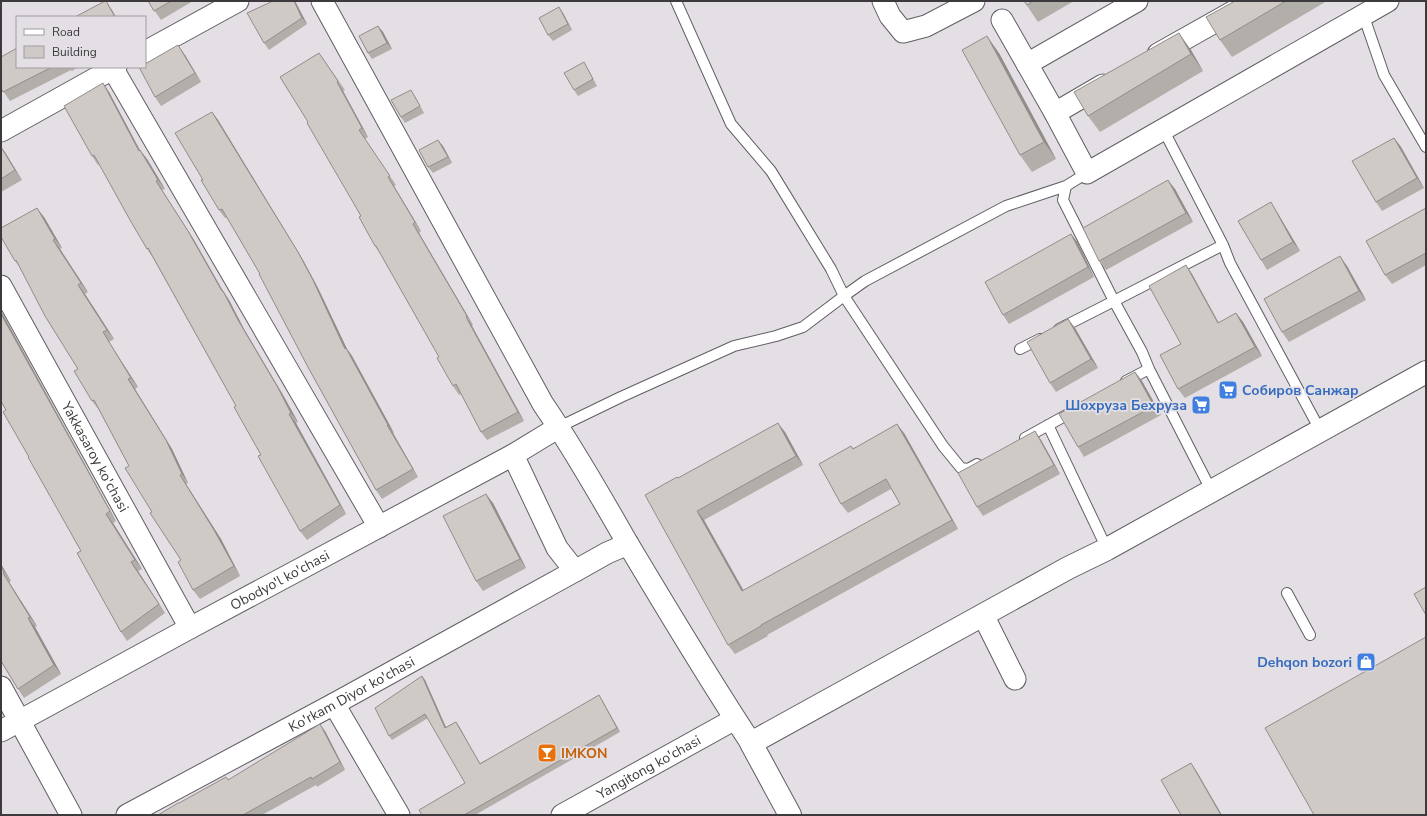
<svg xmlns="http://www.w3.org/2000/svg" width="1427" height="816" viewBox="0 0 1427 816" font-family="'Nunito Sans',sans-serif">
  <rect width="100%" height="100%" fill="#e3dfe5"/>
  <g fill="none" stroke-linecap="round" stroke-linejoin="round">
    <defs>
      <path id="service" d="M1363 14 1384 75 1426 147
        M1163 129 1223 245
        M1059 329 1114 301 1063 200 1066 186 1087 173
        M1020 349 1040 339
        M1149 369 1211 490
        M1126 381 1149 369 1142 352 1114 301 1223 245 1230 263 1320 430
        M1048 425 1107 549
        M559 427 621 397 734 346 776 336 803 327 844 296 831 269 771 171 731 124 676 1
        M1025 438 1072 412
        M977 464 968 469 961 468 943 446 844 296 865 281 1006 206 1066 186
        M1287 593 1310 635"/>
      <g id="minor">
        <path d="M322 1 543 404C574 449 601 497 628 544 668 611 708 678 751 743"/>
        <path d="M883 1 890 16 903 32 926 26 974 1"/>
        <path d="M1002 20 1055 113 1087 173 1388 1"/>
        <path d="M145 52 238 1"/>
        <path d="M1158 54 1252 1"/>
        <path d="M1027 64 1137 1"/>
        <path d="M113 69 379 527"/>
        <path d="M1055 113 1103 85"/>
        <path d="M1 131 116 67"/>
        <path id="s1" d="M1 286 190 628"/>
        <path d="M513 455 557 548 575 571 607 553 628 544"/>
        <path d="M983 615 1015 679"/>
        <path d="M1 687 71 815"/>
        <path d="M334 704 399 815"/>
        <path id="s2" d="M1 731 190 628 513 455 559 427"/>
        <path id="s3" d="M127 815 334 704 575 571"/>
        <path id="s4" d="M562 815 735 719"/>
      </g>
      <path id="tertiary" d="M790 815 751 743 1068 568 1107 549 1426 372"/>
    </defs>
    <use href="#service" stroke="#615e63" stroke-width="12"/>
    <use href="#minor" stroke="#615e63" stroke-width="23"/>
    <use href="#tertiary" stroke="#615e63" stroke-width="24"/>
    <use href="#service" stroke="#fff" stroke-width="10"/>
    <use href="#minor" stroke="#fff" stroke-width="21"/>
    <use href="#tertiary" stroke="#fff" stroke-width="22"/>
  </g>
  <path fill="#b2aea9" d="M148 1H193L161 20Z
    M273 1H295L307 24 269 50 264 43Z
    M1024 1H1074L1038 22Z
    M1235 1H1327L1232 57 1220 40Z
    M563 13 572 30 553 41 548 35Z
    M378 26 383 32 392 49 372 59 368 53Z
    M1191 50 1203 71 1100 132 1088 116Z
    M319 53 345 90 343 91 368 137 365 139 396 185 394 186 421 231 419 233 473 325 472 326 524 421 487 440 481 432 461 394 459 395 453 386 439 357 381 255 375 246 361 216 308 122Z
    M999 53 1056 159 1032 172 1020 155Z
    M185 55 201 82 161 106 155 97Z
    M17 67H78L72 71 71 70 10 101 1 88Z
    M588 69 597 86 578 96 574 90Z
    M109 92 140 150 147 159 165 189 162 190 194 240 223 291 229 300 244 329 283 395 298 422 296 423 346 514 307 540 300 531 261 455 236 406 153 258 147 249 99 164 98 165 92 156Z
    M415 96 424 113 405 123 401 117Z
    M212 112 218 120 303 260 318 288 347 349 352 356 394 433H393L418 477 382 499 376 490 309 369 260 274 227 218H225L219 210 203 180Z
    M1394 138 1401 147 1424 188 1382 211 1376 202Z
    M443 146 452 163 433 173 428 167Z
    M1 147 22 180 1 192Z
    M1175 189 1193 222 1106 270 1099 261Z
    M1426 208V265L1392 284 1385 275Z
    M1277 212 1300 251 1267 270 1261 260Z
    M44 217 62 248 60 249 88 292 85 294 114 339 109 342 138 387 135 389 172 449 188 483 186 484 221 539 240 576 200 599 193 590 181 560 152 512 129 466 99 410 92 401 78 369 22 270 15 261Z
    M1071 234 1078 243 1094 277 1009 324 1003 315Z
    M1186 265 1192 274 1219 323 1236 313 1243 322 1262 356 1185 398 1178 389Z
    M1347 266 1366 300 1289 342 1282 332Z
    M1 311 116 521 113 523 142 569 138 571 165 613 127 641 121 632 81 551 29 457 6 410 1 401Z
    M1068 319 1075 328 1098 368 1056 392 1050 383Z
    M1135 372 1142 381 1161 415 1084 457 1078 447Z
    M1035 431 1041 440 1060 474 983 516 977 507Z
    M785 432 803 465 704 520 743 591 900 504 891 489 848 513 841 504 853 448 904 433 958 529 767 635 768 636 735 654 728 645 678 478Z
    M493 503 526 568 483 591 476 581Z
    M1 564 11 581 9 582 37 626 35 627 61 674 24 698 18 689 1 661Z
    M425 680 446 727 456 722 480 763 602 700 620 732 475 815H422L465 783 428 718 392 740 389 736Z
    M325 731 345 770 317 787 316 785 262 815H158L179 803 228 780Z"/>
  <path fill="#918d8a" d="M106 1 112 10 116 17H115Z
    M294 1H295L307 24 302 18Z
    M559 7 563 13 572 30 568 24Z
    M378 26 383 32 392 49 387 43Z
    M1179 33 1191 50 1203 71 1191 54Z
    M987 36 999 53 1056 159 1044 142Z
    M178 45 185 55 201 82 195 73Z
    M337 82 343 91 368 137 362 128Z
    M103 83 109 92 145 160 139 151Z
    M212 112 218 120 303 260 318 288 347 349 352 356 394 433 388 425 345 349Z
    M1394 138 1401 147 1424 188 1417 178Z
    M438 140 443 146 452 163 448 157Z
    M1 147 5 152 22 180 15 170Z
    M140 150 147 159 165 189 158 180Z
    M388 177 394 186 421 231 415 222Z
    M1168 180 1175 189 1193 222 1186 213Z
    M156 181 194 240 228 300 222 291Z
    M1271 202 1277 212 1300 251 1293 242Z
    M37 208 44 217 62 248 55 239Z
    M413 224 419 233 473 325 467 316Z
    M1071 234 1078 243 1094 277 1088 267Z
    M53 240 60 249 88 292 81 283Z
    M1340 256 1347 266 1366 300 1359 291Z
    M1186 265 1192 274 1224 333 1218 323Z
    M78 285 85 294 114 339 107 330Z
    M223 291 229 300 244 329 283 395 298 422 291 413 238 320Z
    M1 311 116 521 110 511 1 314Z
    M1236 313 1243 322 1262 356 1255 347Z
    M466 317 472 326 524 421 518 412Z
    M1068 319 1075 328 1098 368 1091 359Z
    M103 332 109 342 138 387 131 378Z
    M1135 372 1142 381 1161 415 1154 406Z
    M128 379 135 389 172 449 188 483 182 474Z
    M289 414 296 423 346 514 340 505Z
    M778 423 785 432 803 465 796 456Z
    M897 424 904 433 958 529 952 520Z
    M387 425 393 433 418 477 413 469Z
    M1035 431 1041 440 1060 474 1054 465Z
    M180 475 186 484 221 539 240 576 234 566Z
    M486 494 493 503 526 568 520 559Z
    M697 511 704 520 749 600 742 591Z
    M106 514 113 523 142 569 135 560Z
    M131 562 138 571 165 613Z
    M1 564 11 581 1 566Z
    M3 573 9 582 37 626 30 617Z
    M28 618 35 627 61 674 54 665Z
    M422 676 425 680 448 732 445 728Z
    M599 695 602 700 620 732 617 728Z
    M456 722 459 726 482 768 480 764Z
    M320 724 325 731 345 770 340 762Z
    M1191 763 1197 772 1222 815H1221Z"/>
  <path fill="#cfcac5" stroke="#918d8a" d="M105 1H106L115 17H75Z
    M148 1H171L154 11Z
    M273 1H294L302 18 264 43 247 13Z
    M1024 1H1033L1027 5Z
    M1235 1H1286L1220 40 1206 17Z
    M559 7 568 24 548 35 539 18Z
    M378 26 387 43 368 53 359 36Z
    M1179 33 1191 54 1088 116 1074 92Z
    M987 36 1044 142 1020 155 962 50Z
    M178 45 195 73 155 97 139 67H145V64Z
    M17 48V67H52L3 92 1 88V57Z
    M319 53 338 81 337 82 362 128 359 130 390 176 388 177 415 222 413 224 467 316 466 317 518 412 481 432 456 384 453 386 437 358 439 357 376 246H375L359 217 361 216 307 123 308 122 280 77Z
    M584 62 593 79 574 90 564 73Z
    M103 83 139 151 140 150 158 180 156 181 188 231 222 291H223L238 320 277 386 291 413 289 414 340 505 300 531 258 456 261 455 234 407 236 406 148 248 147 249 130 220 94 155 92 156 64 106Z
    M411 90 420 106 401 117 391 100Z
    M212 112 298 252 313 280 345 349 346 348 388 425H387L413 469 376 490 309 369 259 274H260L222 209 219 210 201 180H203L175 133Z
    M1394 138 1417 178 1376 202 1352 161Z
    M438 140 448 157 428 167 419 150Z
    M1 147 15 170 1 179Z
    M1168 180 1186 213 1099 261 1083 228Z
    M1271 202 1293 242 1261 260 1238 221Z
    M37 208 55 239 53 240 81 283 78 285 107 330 103 332 131 378 128 379 166 440 182 474 180 475 214 530 234 566 193 590 178 562 181 560 150 513 152 512 125 468 129 466 94 400 92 401 74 371 78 369 45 316 16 260 15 261 1 237V228Z
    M1426 208V253L1385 275 1366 241Z
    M1071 234 1088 267 1003 315 985 282Z
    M1340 256 1359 291 1282 332 1264 299Z
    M1186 265 1218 323 1236 313 1255 347 1178 389 1160 355 1181 344 1149 286Z
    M1 314 110 511 106 514 135 560 131 562 159 604 121 632 77 553 81 551 28 457H29L3 412 6 410 1 401Z
    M1068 319 1091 359 1050 383 1027 342Z
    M1135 372 1154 406 1078 447 1059 414Z
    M778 423 796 456 697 511 742 591 900 504 886 479 841 504 819 464 851 446 853 449 897 424 952 520 761 625V626L728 645 645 495 677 477 678 478Z
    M1035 431 1054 465 977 507 958 473Z
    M486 494 520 559 476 581 443 516Z
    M1 566 4 572 3 573 30 617 28 618 54 665 18 689 1 661Z
    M1426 587V615L1414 594Z
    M1426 637V815H1314L1265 728Z
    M422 676 445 728 456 722 480 764 599 695 617 728 464 815H422L419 810 465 783 425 714 389 736 375 708Z
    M320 724 340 762 312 779 311 777 243 815H158L178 803H179L226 777 228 780Z
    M1191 763 1221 815H1181L1161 780Z"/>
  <defs>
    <symbol id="supermarket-square" viewBox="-11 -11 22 22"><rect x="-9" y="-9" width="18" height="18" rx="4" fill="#3f7fe0" stroke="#e3dfe5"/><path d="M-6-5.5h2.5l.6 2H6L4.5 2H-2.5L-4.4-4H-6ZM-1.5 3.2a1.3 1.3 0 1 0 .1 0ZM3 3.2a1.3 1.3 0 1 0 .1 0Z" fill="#fff"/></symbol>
    <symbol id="shop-square" viewBox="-11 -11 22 22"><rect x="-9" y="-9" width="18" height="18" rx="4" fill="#3f7fe0" stroke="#e3dfe5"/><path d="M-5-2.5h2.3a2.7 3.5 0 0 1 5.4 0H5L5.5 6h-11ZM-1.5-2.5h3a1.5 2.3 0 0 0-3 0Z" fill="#fff"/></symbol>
    <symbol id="bar-square" viewBox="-11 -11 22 22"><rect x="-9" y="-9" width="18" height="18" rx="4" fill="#e8710a" stroke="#e3dfe5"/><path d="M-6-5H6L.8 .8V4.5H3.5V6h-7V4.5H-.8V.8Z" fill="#fff"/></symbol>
  </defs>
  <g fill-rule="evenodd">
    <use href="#supermarket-square" x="1217" y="379" width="22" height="22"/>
    <use href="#supermarket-square" x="1190" y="394" width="22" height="22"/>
    <use href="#shop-square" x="1355" y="651" width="22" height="22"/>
    <use href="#bar-square" x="536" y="742" width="22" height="22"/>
  </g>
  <g text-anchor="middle" stroke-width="3.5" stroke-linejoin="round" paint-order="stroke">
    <g font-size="14" font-weight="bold" fill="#366cbe" stroke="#e3dfe5" text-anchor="end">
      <text x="1242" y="395" text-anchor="start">Собиров Санжар</text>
      <text x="1187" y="410">Шохруза Бехруза</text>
      <text x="1352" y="667">Dehqon bozori</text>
    </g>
    <g font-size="14" fill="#3c3a3d" stroke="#e3dfe5">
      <text dy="5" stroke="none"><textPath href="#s1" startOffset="195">Yakkasaroy ko'chasi</textPath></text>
      <text dy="5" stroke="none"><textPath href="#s2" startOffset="317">Obodyo'l ko'chasi</textPath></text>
      <text dy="5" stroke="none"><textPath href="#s3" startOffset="255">Ko'rkam Diyor ko'chasi</textPath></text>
      <text dy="5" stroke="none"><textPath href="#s4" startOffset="99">Yangitong ko'chasi</textPath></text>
    </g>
    <g font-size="14" font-weight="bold" fill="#c56008" stroke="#e3dfe5" text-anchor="start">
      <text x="561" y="758">IMKON</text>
    </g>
  </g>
  <rect width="1427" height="816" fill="none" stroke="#3c3a3d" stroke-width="4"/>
  <rect x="16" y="16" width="130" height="52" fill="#e3dfe5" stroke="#a09da2"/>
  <rect x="24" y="29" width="20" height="6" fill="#ffffff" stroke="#a09da2"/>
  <text x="52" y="36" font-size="12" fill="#3c3a3d">Road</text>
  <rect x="24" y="46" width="20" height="12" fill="#cfcac5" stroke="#a09da2"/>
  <text x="52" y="56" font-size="12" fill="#3c3a3d">Building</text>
</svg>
